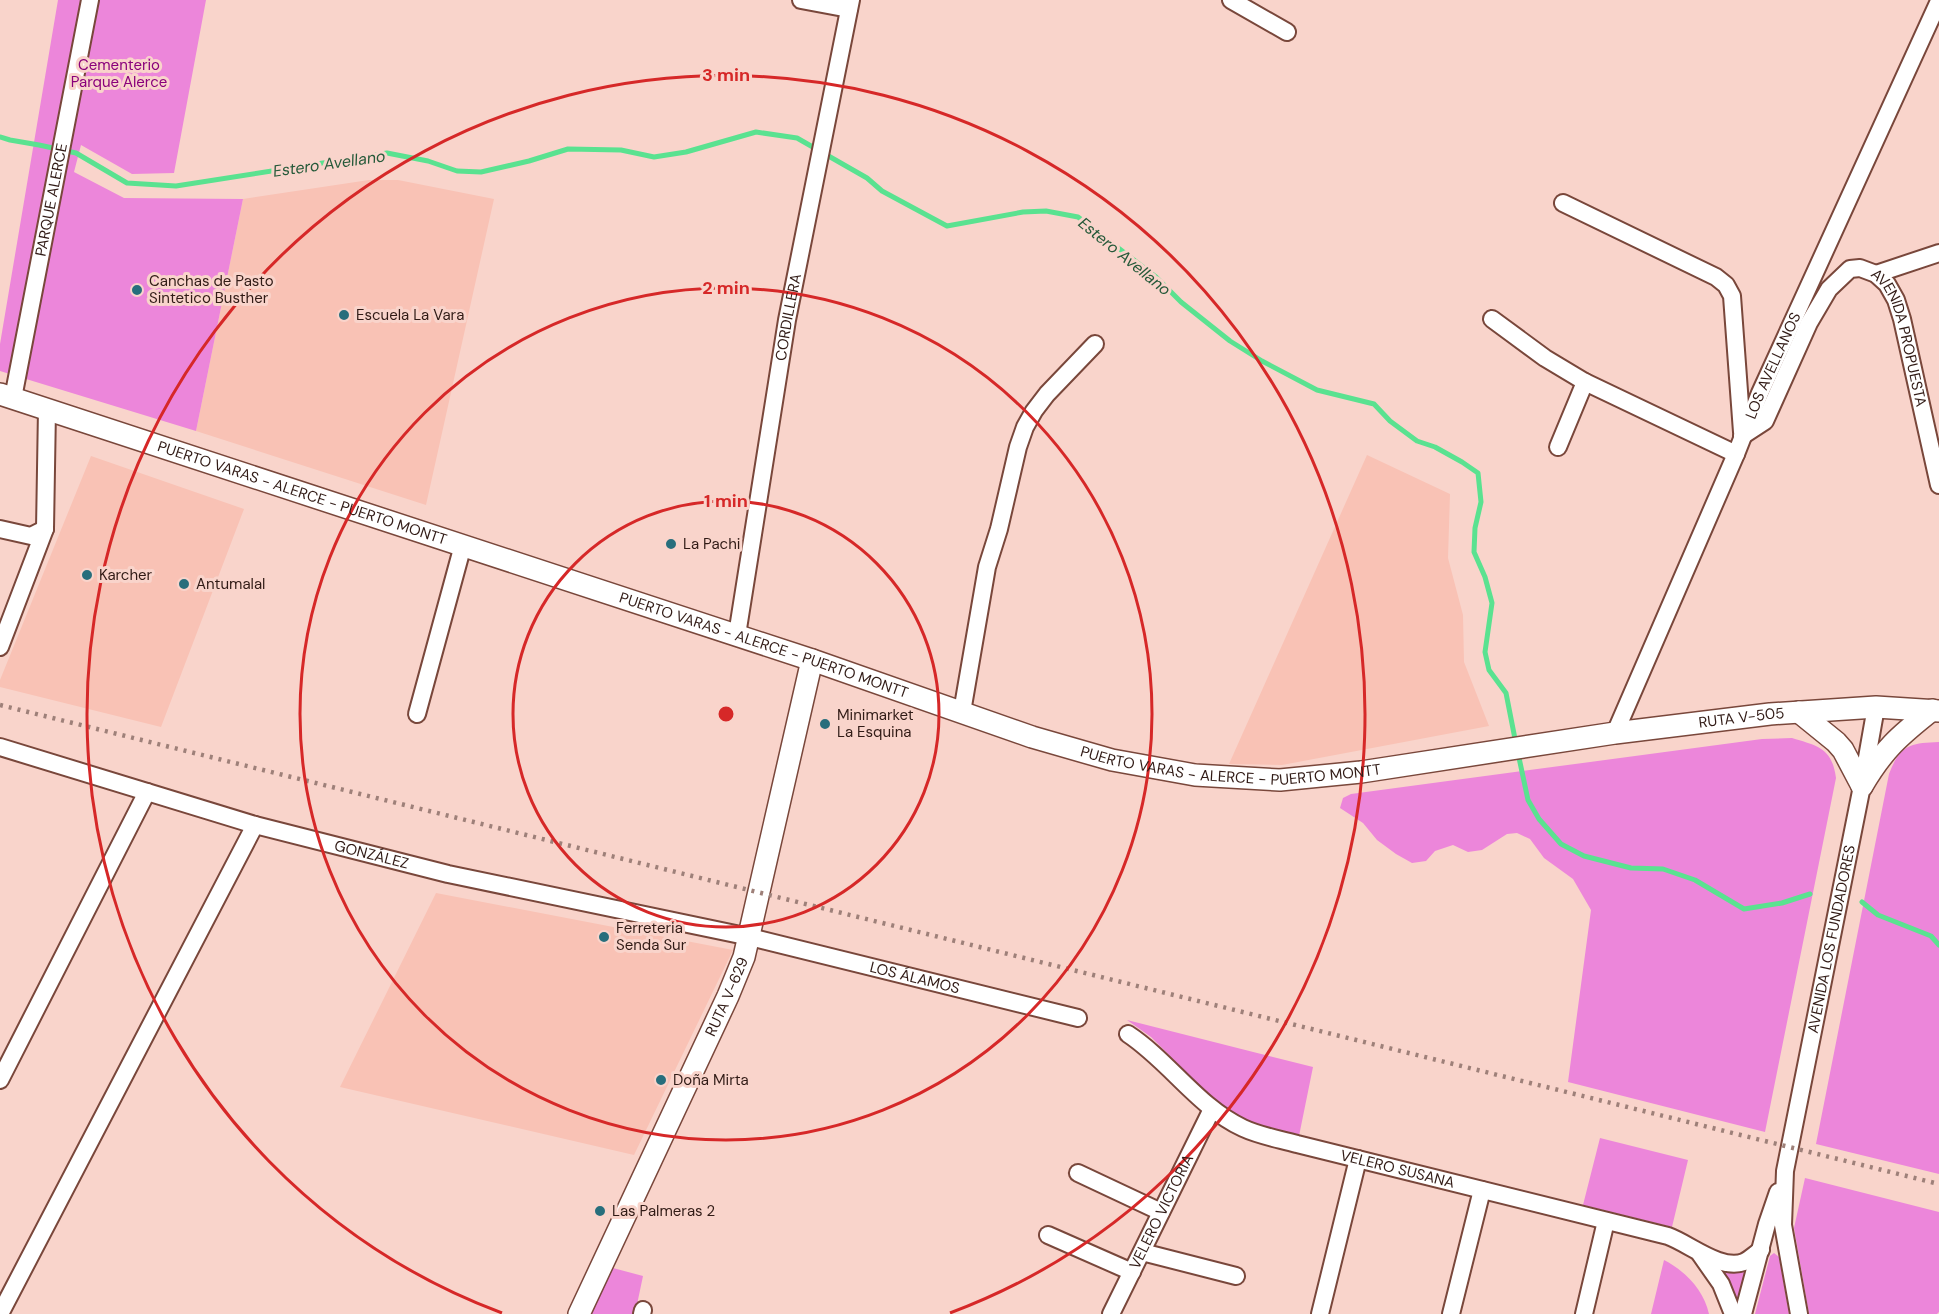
<svg xmlns="http://www.w3.org/2000/svg" width="1939" height="1314" viewBox="0 0 1939 1314" font-family="'DM Sans',sans-serif">
  <rect width="100%" height="100%" fill="#f9d4cb"/>
  <path fill="#f9c2b5" d="M369 180H398L494 199 426 505 196 431 243 199Z
    M1367 455 1450 494 1448 558 1463 615 1464 662 1489 726 1282 765 1229 764Z
    M91 456 244 509 161 727 0 687V680Z
    M436 893 733 950 634 1155 340 1087Z"/>
  <path fill="#ec86da" d="M58 0H206L174 173 132 174 81 145 74 172 124 198 243 199 196 431 0 371V344Z
    M1792 738C1818 746 1832 748 1836 778L1765 1132 1568 1082 1591 910 1573 879 1544 858 1530 839 1517 833 1507 834 1482 850 1468 852 1453 845 1435 851 1426 861 1412 863 1396 854 1377 840 1363 823 1340 808 1343 798 1351 794 1762 739Z
    M1939 742V1174L1816 1144 1889 774C1900 745 1910 743 1939 742Z
    M1127 1020 1313 1067 1299 1136 1258 1126 1234 1115 1214 1100 1151 1037Z
    M1600 1138 1688 1160 1672 1227 1583 1205Z
    M1805 1178 1939 1212V1312L1937 1314H1809L1794 1228Z
    M1774 1253 1779 1257 1789 1314H1755L1770 1256Z
    M1664 1260C1685 1271 1704 1290 1709 1314H1651Z
    M613 1268 643 1276 635 1314H590Z
    M1746 1268 1738 1303 1735 1304 1720 1272 1722 1269Z"/>
  <g fill="none" stroke-linecap="round" stroke-linejoin="round">
    <path stroke="#5ae290" stroke-width="5" d="M0 137 10 140 39 145 76 153 127 183 176 186 387 153 428 161 457 171 481 172 529 161 568 149 621 150 654 157 686 152 756 132 797 138 867 178 882 191 947 226 1023 212 1046 211 1078 217 1156 277 1181 302 1230 341 1262 361 1317 390 1374 404 1390 421 1417 441 1435 447 1462 462 1478 473 1481 502 1475 528 1474 552 1485 577 1492 603 1485 652 1489 670 1506 693 1516 744
      M1518 753 1528 800 1539 819 1561 844 1584 856 1631 868 1663 869 1695 880 1744 909 1782 903 1810 894
      M1862 902 1878 915 1931 936 1939 945"/>
    <defs>
      <g id="minor">
        <path d="M801 0 849 9"/>
        <path d="M1231 0 1287 32"/>
        <path d="M1563 203 1716 277 1726 285 1732 296 1742 432"/>
        <path d="M1876 274 1939 253"/>
        <path d="M1492 319 1545 358 1585 382 1736 454"/>
        <path id="s1" d="M13 398 90 0"/>
        <path id="s2" d="M1742 436 1765 421 1809 323 1829 289 1850 269 1860 268 1876 274 1887 284 1896 300 1902 319 1939 485"/>
        <path d="M1558 447 1585 382"/>
        <path d="M0 529 31 536 45 529"/>
        <path id="s3" d="M737 635 787 320 851 0"/>
        <path d="M0 647 45 529 47 409"/>
        <path d="M962 712 987 567 999 529 1018 447 1025 427 1034 411 1047 394 1095 344"/>
        <path d="M417 714 463 545"/>
        <path id="s4" d="M1615 733 1736 454 1760 393 1939 1"/>
        <path id="s5" d="M0 747 255 825 448 874 750 937 1078 1018"/>
        <path id="s6" d="M1128 1034C1169 1061 1198 1107 1243 1128 1260 1136 1279 1139 1297 1144L1668 1236C1690 1244 1721 1271 1744 1262 1750 1259 1755 1254 1761 1250"/>
        <path d="M0 1080 147 792"/>
        <path d="M1078 1173 1161 1212"/>
        <path d="M1048 1235 1132 1272"/>
        <path d="M1142 1252 1236 1276"/>
        <path d="M1700 1254 1721 1284 1733 1314"/>
        <path d="M0 1314 255 825"/>
        <path d="M642 1314 643 1310"/>
        <path id="s7" d="M1111 1314 1212 1109"/>
        <path d="M1320 1314 1358 1159"/>
        <path d="M1451 1314 1482 1190"/>
        <path d="M1584 1314 1606 1221"/>
        <path d="M1743 1314 1767 1224 1778 1192"/>
        <path id="s8" d="M1799 1314 1783 1225 1785 1171 1862 786 1876 707"/>
      </g>
      <g id="major">
        <path id="s9" d="M0 394 812 660 1032 737 1112 760 1195 775 1280 780 1361 772 1615 733 1770 714 1876 707 1939 711"/>
        <path d="M1799 712 1836 742 1843 750 1862 786"/>
        <path d="M1862 786C1883 750 1899 736 1932 710"/>
        <path id="s10" d="M579 1314 728 996 744 957 812 660"/>
      </g>
    </defs>
    <use href="#minor" stroke="#79473b" stroke-width="20"/>
    <use href="#major" stroke="#79473b" stroke-width="24"/>
    <use href="#minor" stroke="#fff" stroke-width="16"/>
    <use href="#major" stroke="#fff" stroke-width="21"/>
    <path stroke="#9e8079" stroke-width="4.5" stroke-dasharray="3 6" stroke-linecap="butt" d="M0 705 1939 1184"/>
  </g>
  <g fill="none" stroke="#d62828" stroke-width="3">
    <circle cx="726" cy="714" r="213"/>
    <circle cx="726" cy="714" r="426"/>
    <path d="M502 1313A639 639 0 1 1 950 1313"/>
  </g>
  <g fill="#286e7c" stroke="#f9d4cb" stroke-width="2">
    <circle cx="137" cy="290" r="6"/>
    <circle cx="344" cy="315" r="6"/>
    <circle cx="671" cy="544" r="6"/>
    <circle cx="87" cy="575" r="6"/>
    <circle cx="184" cy="584" r="6"/>
    <circle cx="825" cy="724" r="6"/>
    <circle cx="604" cy="937" r="6"/>
    <circle cx="661" cy="1080" r="6"/>
    <circle cx="600" cy="1211" r="6"/>
  </g>
  <g text-anchor="middle" stroke-width="6" stroke-linejoin="round" paint-order="stroke">
    <g font-size="15" fill="#8a007b" stroke="#f9d4cb">
      <text x="119" y="70">Cementerio<tspan x="119" dy="17">Parque Alerce</tspan></text>
    </g>
    <g font-size="15" fill="#311b16" stroke="#f9d4cb">
      <text dy="5" stroke="none"><textPath href="#s1" startOffset="202">PARQUE ALERCE</textPath></text>
      <text dy="5" stroke="none"><textPath href="#s3" startOffset="322">CORDILLERA</textPath></text>
      <text dy="5" stroke="none"><textPath href="#s2" startOffset="300">AVENIDA PROPUESTA</textPath></text>
      <text dy="5" stroke="none"><textPath href="#s4" startOffset="400">LOS AVELLANOS</textPath></text>
      <text dy="5" stroke="none"><textPath href="#s9" startOffset="318">PUERTO VARAS - ALERCE - PUERTO MONTT</textPath></text>
      <text dy="5" stroke="none"><textPath href="#s9" startOffset="804">PUERTO VARAS - ALERCE - PUERTO MONTT</textPath></text>
      <text dy="5" stroke="none"><textPath href="#s9" startOffset="1806">RUTA V-505</textPath></text>
      <text dy="5" stroke="none"><textPath href="#s9" startOffset="1290">PUERTO VARAS - ALERCE - PUERTO MONTT</textPath></text>
      <text dy="5" stroke="none"><textPath href="#s5" startOffset="387">GONZÁLEZ</textPath></text>
      <text dy="5" stroke="none"><textPath href="#s8" startOffset="381">AVENIDA LOS FUNDADORES</textPath></text>
      <text dy="5" stroke="none"><textPath href="#s5" startOffset="944">LOS ÁLAMOS</textPath></text>
      <text dy="5" stroke="none"><textPath href="#s10" startOffset="350">RUTA V-629</textPath></text>
      <text dy="5" stroke="none"><textPath href="#s6" startOffset="309">VELERO SUSANA</textPath></text>
      <text dy="5" stroke="none"><textPath href="#s7" startOffset="114">VELERO VICTORIA</textPath></text>
    </g>
    <g font-size="15" fill="#311b16" stroke="#f9d4cb" text-anchor="start">
      <text x="149" y="286">Canchas de Pasto<tspan x="149" dy="17">Sintetico Busther</tspan></text>
      <text x="356" y="320">Escuela La Vara</text>
      <text x="683" y="549">La Pachi</text>
      <text x="99" y="580">Karcher</text>
      <text x="196" y="589">Antumalal</text>
      <text x="837" y="720">Minimarket<tspan x="837" dy="17">La Esquina</tspan></text>
      <text x="616" y="933">Ferreteria<tspan x="616" dy="17">Senda Sur</tspan></text>
      <text x="673" y="1085">Doña Mirta</text>
      <text x="612" y="1216">Las Palmeras 2</text>
    </g>
    <g font-size="16" font-style="italic" fill="#255939" stroke="#f9d4cb">
      <text transform="translate(329 163) rotate(-8)" y="6">Estero Avellano</text>
      <text transform="translate(1125 256) rotate(39)" y="6">Estero Avellano</text>
    </g>
  </g>
  <circle cx="726" cy="714" r="9" fill="#d62828" stroke="#f9d4cb" stroke-width="3"/>
  <g font-size="18" text-anchor="middle" font-weight="bold" fill="#d62828" stroke="#f9d4cb" stroke-width="6" stroke-linejoin="round" paint-order="stroke">
    <text x="726" y="81">3 min</text>
    <text x="726" y="294">2 min</text>
    <text x="726" y="507">1 min</text>
  </g>
</svg>
